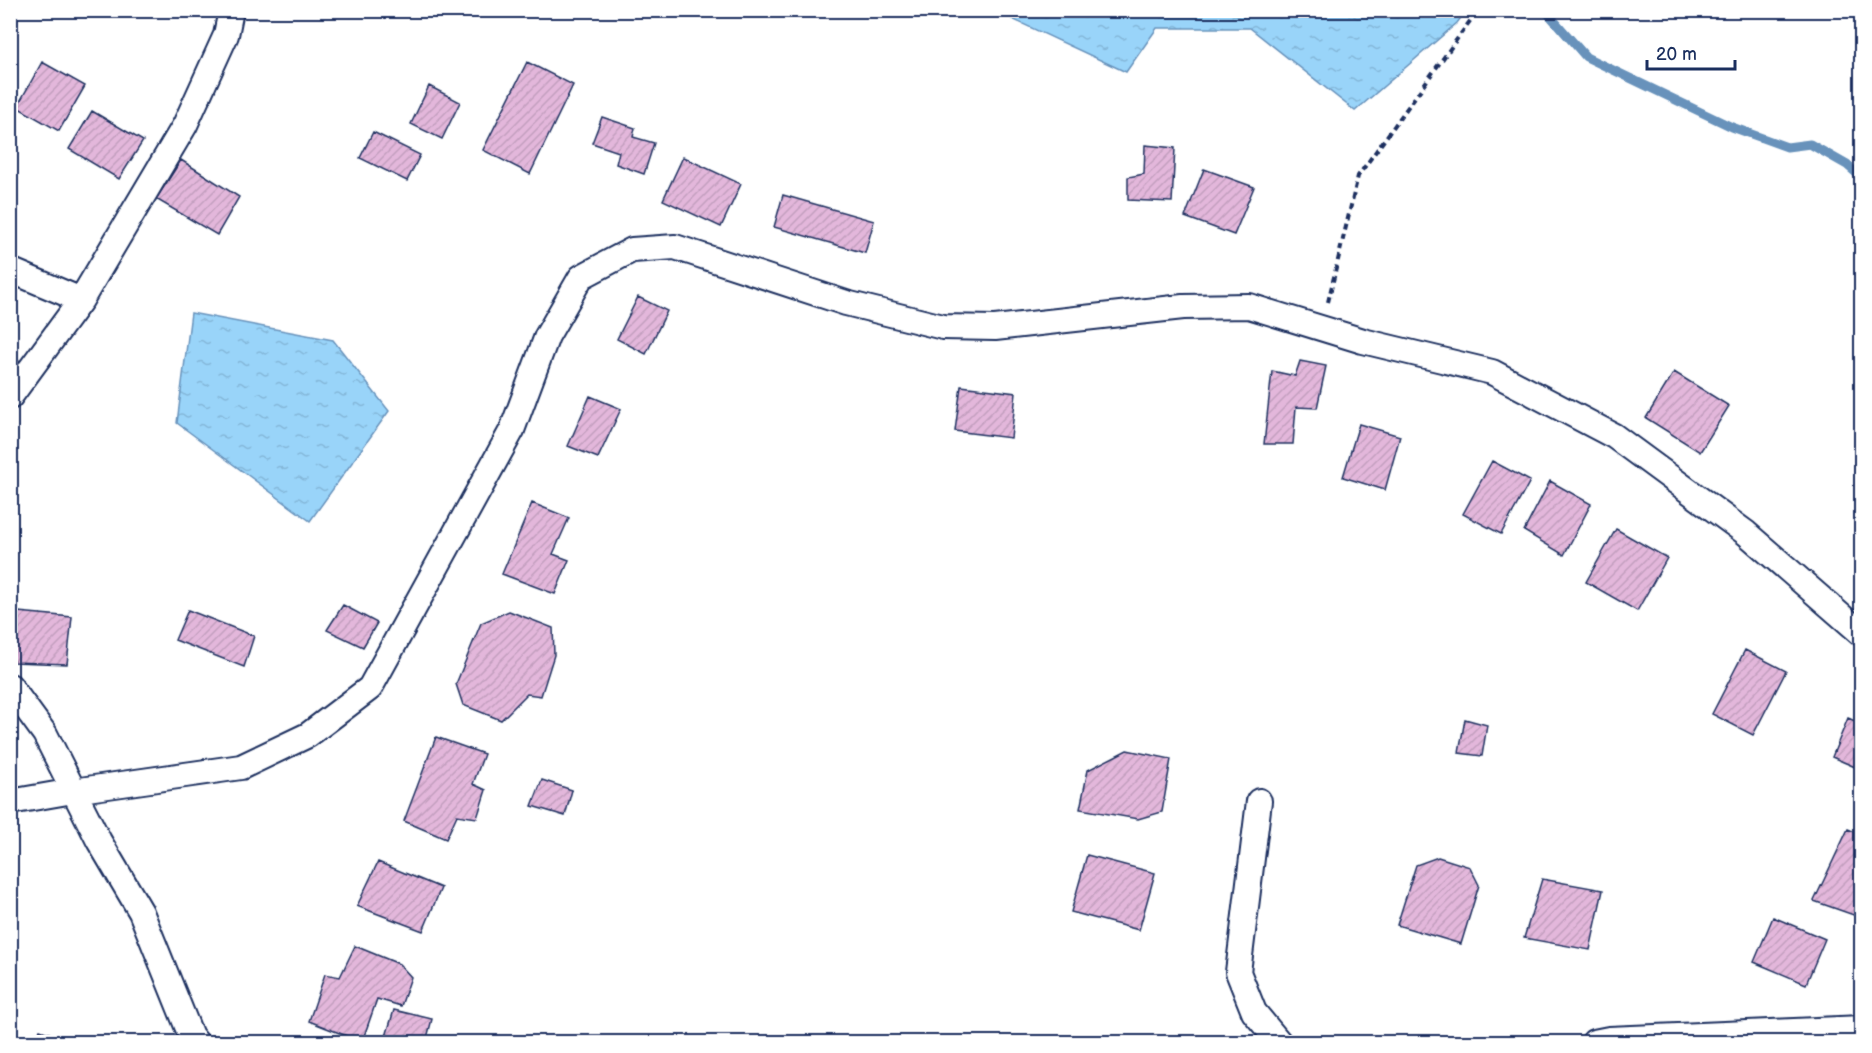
<svg xmlns="http://www.w3.org/2000/svg" width="1872" height="1053" viewBox="0 0 1872 1053" font-family="'Balsamiq Sans',sans-serif">
  <defs>
    <pattern id="water-ripples" width="26" height="14" patternUnits="userSpaceOnUse" patternTransform="scale(1.5)"><rect width="26" height="14" fill="#99d4f9"/><path d="M2 4q2-2 4 0t4 0M15 11q2-2 4 0t4 0" fill="none" stroke="#83b6d8"/></pattern>
    <pattern id="building-hatch" width="6" height="6" patternUnits="userSpaceOnUse" patternTransform="scale(1.5)"><rect width="6" height="6" fill="#e3b7db"/><path d="M-1 1l2-2M0 6l6-6M5 7l2-2" fill="none" stroke="#c29ebe"/></pattern>
  </defs>
  <rect width="100%" height="100%" fill="#fff"/>
  <filter id="ink" filterUnits="userSpaceOnUse"><feTurbulence type="fractalNoise" baseFrequency=".0167" numOctaves="2"/><feDisplacementMap in="SourceGraphic" scale="12" xChannelSelector="R" yChannelSelector="G"/><feConvolveMatrix kernelMatrix="1 2 1 2 8 2 1 2 1" color-interpolation-filters="sRGB"/></filter>
  <g filter="url(#ink)">
    <path fill="url(#water-ripples)" stroke="#6792bb" stroke-width="1.5" d="M995 11 1466 10V11L1457 23 1355 111 1250 28H1157L1126 72Z
      M191 313 333 340 389 411 310 521 177 423Z"/>
    <g fill="none" stroke-linecap="round" stroke-linejoin="round">
      <path stroke="#6792bb" stroke-width="9" d="M1545 10 1586 57 1732 127 1787 147 1810 144 1847 165 1862 178
        M1860 10 1862 11"/>
    </g>
    <path fill="url(#building-hatch)" stroke="#1b2f5e" stroke-width="1.5" d="M42 62 85 86 59 131 17 107Z
      M527 62 573 85 530 174 483 150Z
      M429 86 460 102 442 139 411 124Z
      M92 111 143 141 119 179 69 149Z
      M602 117 635 128 633 137 654 143 644 174 616 164 619 152 592 143Z
      M373 132 420 155 407 181 360 158Z
      M1145 145 1175 148 1172 202 1128 200V177L1144 174Z
      M683 157 741 184 721 227 663 200Z
      M181 160 239 197 217 235 156 199Z
      M1204 169 1254 187 1234 235 1185 217Z
      M783 195 874 221 865 253 774 227Z
      M638 297 667 311 646 354 617 339Z
      M1300 361 1326 366 1317 408 1296 407 1293 444H1264L1272 371 1295 376Z
      M1674 372 1729 406 1700 452 1646 418Z
      M961 386 1016 393 1011 438 955 431Z
      M590 396 621 409 598 458 568 446Z
      M1359 424 1400 436 1385 490 1343 477Z
      M1492 461 1530 481 1501 534 1463 514Z
      M1550 481 1591 504 1564 555 1524 531Z
      M532 503 569 518 553 554 569 560 555 594 502 574Z
      M1616 529 1667 558 1637 611 1586 582Z
      M343 605 377 623 363 647 327 630Z
      M188 610 254 636 244 667 175 640Z
      M509 611 553 628 554 655 541 696 527 694 501 720 463 705 456 684 481 623Z
      M18 612 72 617 67 664 13 662Z
      M1745 650 1786 671 1753 735 1712 714Z
      M1848 718 1862 724V770L1832 757Z
      M1465 719 1487 725 1482 756 1459 753Z
      M436 737 484 754 473 784 486 790 477 818 457 815 446 839 404 821Z
      M1127 750 1171 759 1162 812 1138 819 1080 809 1088 770Z
      M542 780 572 790 565 816 532 806Z
      M1848 829 1862 835V918L1814 901Z
      M1087 855 1155 873 1139 930 1071 912Z
      M1438 857 1470 867 1479 885 1461 944 1397 925 1416 865Z
      M378 862 441 888 423 931 357 906Z
      M1542 879 1603 890 1590 950 1524 938Z
      M1773 917 1825 939 1806 984 1754 962Z
      M355 946 399 964 411 977 401 1006 377 999 362 1042 309 1021 325 974 340 977Z
      M394 1010 432 1019 426 1042H397L385 1040Z
      M40 1030 74 1042H35Z"/>
    <g fill="none" stroke-linecap="round" stroke-linejoin="round">
      <defs>
        <path id="minor" d="M10 270 81 300
          M10 397 81 300 185 125 226 35 231 10
          M10 686 45 734 99 841 141 912 191 1036 196 1042
          M1259 801 1238 972 1254 1012 1279 1042
          M10 802 73 791 241 767 308 735 370 688 512 430 547 336 581 277 632 250 675 247 846 303 943 327 995 328 1183 307 1249 306 1363 341 1492 372 1614 436 1746 533 1862 634
          M1594 1042 1609 1039 1862 1028"/>
      </defs>
      <use href="#minor" stroke="#1b2f5e" stroke-width="28"/>
      <path stroke="#1b2f5e" stroke-width="4" stroke-dasharray="6 4.5" stroke-linecap="butt" d="M1328 302 1358 176 1478 10"/>
      <use href="#minor" stroke="#fff" stroke-width="24"/>
    </g>
  </g>
  <rect width="1872" height="1053" fill="none" stroke="#fff" stroke-width="36"/>
  <rect x="18" y="18" width="1836" height="1017" fill="none" stroke="#1b2f5e" stroke-width="2" filter="url(#ink)"/>
  <path d="M1647 60v9h88v-9" fill="none" stroke="#1b2f5e" stroke-width="3"/>
  <text x="1656" y="60" font-size="18" fill="#1b2f5e" stroke="#ffffff" stroke-width="4.5" paint-order="stroke">20 m</text>
</svg>
